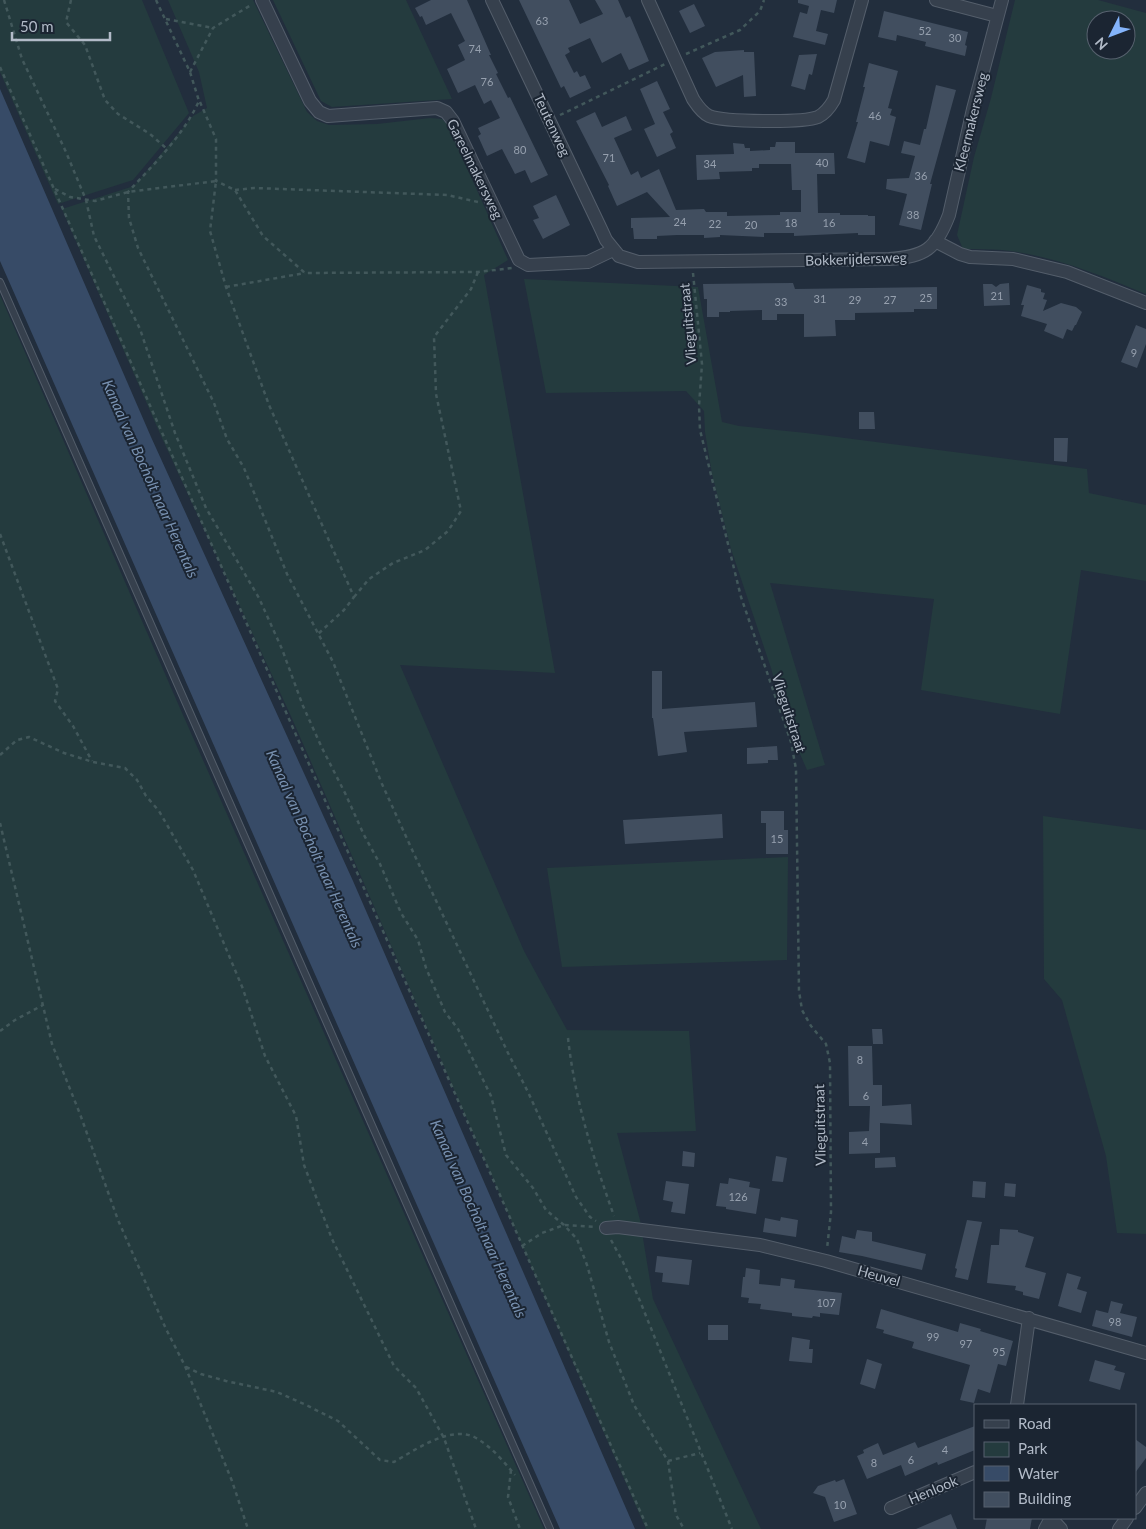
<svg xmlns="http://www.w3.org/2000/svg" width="1146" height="1529" viewBox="0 0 1146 1529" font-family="Lato,sans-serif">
  <rect width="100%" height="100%" fill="#222e3d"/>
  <path fill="#243b3e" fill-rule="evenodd" d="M0 0H142L189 113 133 180 58 204 0 72Z
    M168 0H253L307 112 317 121 329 125 377 124 430 118 442 119 448 125 508 260 484 275 555 673 400 665 524 951 567 1030 689 1031 696 1131 617 1133 640 1220 653 1299 761 1529H646L290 714 161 436 62 209 134 186 193 116 207 108 199 72Z
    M273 0H406L452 99 332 107 321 101Z
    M1015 0H1098L1146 13V294C1100 275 1052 255 1002 250 989 249 976 249 963 249L957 235 974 157 991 98ZM1096 20H1126V50H1096Z
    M524 279 698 287 722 422 739 426 806 433 1087 469 1089 493 1146 505V581L1081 570 1060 714 921 690 934 599 770 583 825 765 807 770 787 724 771 668 731 549 712 474 705 432 704 411 686 391 546 393Z
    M0 295 179 706 544 1529H0Z
    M1043 816 1146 830V1234L1117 1233 1106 1156 1062 1000 1044 979Z
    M788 857 787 960 562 967 547 868Z"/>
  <path fill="#374b67" d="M0 89 151 437 353 881 635 1529H560L0 261Z"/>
  <path fill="#414e5f" d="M431 0H467L491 55H489L498 73 496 74 508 98 510 97 548 175 531 183 525 170 515 174 502 149 487 156 478 136 481 134 478 128 500 118 491 100 484 104 475 85 458 93 447 69 465 60 458 45 465 41 451 13 426 25 422 16 420 17 415 8Z
    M519 0H569L580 24 603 14 595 0H618L626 18 630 16 649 61 629 70 621 53 602 63 590 38 568 48 570 52 565 55 574 73 577 71 580 77 585 75 591 88 570 98 564 86 561 88Z
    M798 0H837L834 13 821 10 816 31 828 34 825 45 793 37 800 12 807 14 809 6 798 3Z
    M694 4 705 26 690 33 679 11Z
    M884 11 968 32 965 45 967 46 965 56 925 46 926 42 897 35 896 41 878 37Z
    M744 50V52H754L756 96 744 97 743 75 716 87 702 58 715 52Z
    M817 54 812 75 809 74 805 90 791 86 799 55Z
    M869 63 898 71 888 108 892 109 890 115 896 117 889 146 870 141 865 163 847 158 858 122H856L865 87H863Z
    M657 81 670 109 663 112 673 132 670 134 676 148 657 157 644 129 655 124 640 89Z
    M936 85 956 90 930 184H932L921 230 899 225 907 194 886 189 887 179 909 178 915 156 901 153 904 141 920 145 924 129H926Z
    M595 112 602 127 626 116 632 130 614 138 631 175 638 171 641 178 659 169 676 210 704 209 706 212H727V216L780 215V212H801V190H792L791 164H759V168H752V171L719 172 720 179 697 180 696 155 734 154 733 143 744 144 745 148H750V151L770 150V147H775L776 142H795V153H834L835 174H817L818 213H840V215H868V216H875V235H858V233L794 236V233H764V237L720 235V237L704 238V235H677L657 236V239H634L633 228H631V218L670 217 647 192 617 206 608 186 609 185 576 121Z
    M556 195 570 225 543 239 533 220 539 218 533 206Z
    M793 283 795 289 937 287V309H914V312L855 313V320H835L836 336 804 337V314H777V320H762V310L730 311V312H719V317H707V299H704L703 284Z
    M1009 283 1010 305 984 306 983 284H992L996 287 1000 284Z
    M1027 285 1041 289V292L1045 293 1043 299 1047 300 1043 311 1061 303 1076 307 1082 312 1076 325H1075L1072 331 1067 329 1063 339 1044 331 1047 324 1021 316 1024 305H1021Z
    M1136 325 1146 329V344L1137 368 1121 362Z
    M859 412H874L875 429H859Z
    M1054 438H1068L1067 462 1054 461Z
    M652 671H662V709L755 702 757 727 684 732 687 752 658 756 653 718H652Z
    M777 746 778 760H768V763L747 764V748Z
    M761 811H784V830H788V854H766V823H761Z
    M722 814 723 838 625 844 623 820Z
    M872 1029H882L883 1044H873Z
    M848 1046H872L873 1085H882V1106L911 1104 912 1125 880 1123V1153L849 1154V1132L869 1131 870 1106H849Z
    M683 1151 695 1153 694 1167 682 1166Z
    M776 1156 787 1158 783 1182 772 1181Z
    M895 1157 896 1167 875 1168V1158Z
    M729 1178 750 1182 749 1187 760 1189 756 1214 726 1209V1207L716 1206 720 1183 728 1184Z
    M666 1181 689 1184 685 1214 671 1212 673 1202 663 1200Z
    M973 1181 986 1182 985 1198 972 1197Z
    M1005 1183 1016 1184 1015 1197 1004 1196Z
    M781 1217 798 1220 796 1237 763 1232 765 1218 780 1221Z
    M967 1220 982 1222 968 1280 955 1277 957 1269 955 1268Z
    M1000 1229 1018 1230V1232L1034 1237 1025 1267 1046 1273 1039 1299 1023 1295V1292L1015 1290 1016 1286 987 1283 991 1245H999Z
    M857 1230 872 1232V1241L926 1254 922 1270 862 1256 839 1252 842 1236 855 1239Z
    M657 1256 692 1260 689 1285 662 1282 663 1273 655 1272Z
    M746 1268 760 1270 759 1284 780 1286 781 1278 795 1280 794 1288 842 1293 839 1315 820 1313V1317L813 1316 812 1318 792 1316V1313L760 1309 761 1304 748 1303 749 1298 741 1297 743 1277H745Z
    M1067 1273 1081 1277 1077 1289 1087 1292 1081 1313 1058 1306Z
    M1111 1301 1123 1304 1120 1313 1137 1317 1132 1337 1092 1326 1096 1310 1108 1313Z
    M881 1309 958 1332 960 1323 981 1329 980 1331 1013 1341 1006 1366 998 1364 990 1393 978 1389 974 1403 960 1400 970 1365 912 1348 914 1342 883 1333 884 1330 876 1328Z
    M708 1325H728V1340H708Z
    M792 1337 810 1340 809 1349H813L812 1363 789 1361Z
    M867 1359 882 1364 875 1389 860 1384Z
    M1095 1360 1116 1366 1114 1370 1125 1373 1120 1390 1089 1381Z
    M975 1426V1450L938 1465 937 1462 905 1476 901 1465 867 1479 857 1456 864 1453 863 1450 878 1443 883 1455 915 1442 918 1448Z
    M1135 1439 1146 1447V1458L1135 1473Z
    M844 1479 857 1514 834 1522 825 1497 813 1493 818 1486 835 1480 836 1482Z
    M951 1514 957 1529H916Z
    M987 1518H1032L1030 1529H985Z"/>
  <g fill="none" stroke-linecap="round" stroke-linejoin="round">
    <defs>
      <path id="service" d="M0 282 550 1529"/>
      <path id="minor" d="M262 0 310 101 319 112 328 116 437 108 446 112 453 121 519 260 528 265 588 262 613 250
        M492 0 601 229 606 240 619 256 638 262 889 259C925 257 936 249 949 215L973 109 1002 0
        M648 0 693 99C697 105 701 112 709 116 724 122 803 123 818 117 826 113 830 107 834 100L862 0
        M936 0 997 16
        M935 241 960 254 970 257 1013 259 1067 272 1146 303
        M606 1228 618 1227 760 1245 826 1261 1146 1353
        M1017 1405 1029 1318
        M891 1508 975 1472
        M1135 1508 1146 1493
        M1051 1518 1061 1529
        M1045 1529 1051 1518
        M1119 1529 1127 1518"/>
    </defs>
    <use href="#service" stroke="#545e6b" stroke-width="8"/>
    <use href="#minor" stroke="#545e6b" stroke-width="14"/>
    <path stroke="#42585b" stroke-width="2.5" stroke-dasharray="4 4" stroke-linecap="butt" d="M4 0 22 59 66 152 86 200 94 236 140 329 175 433 206 508 259 598 282 649 303 706 322 748 345 793 364 835 380 864 401 913 418 940 426 968 445 1012 458 1029 491 1096 506 1155 533 1188 546 1210 564 1225 577 1239 587 1265 609 1342 634 1405 668 1461 676 1515 684 1529
      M71 0 66 22 85 45 105 100 118 114 150 134 167 149
      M156 0 190 72 199 101C183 136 154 164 128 192L129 218 138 248 214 403 227 439 244 468 287 574 333 662 382 784 414 854 508 1053 528 1092 576 1197 590 1217 596 1221
      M166 19 213 28
      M686 54 740 30 760 11 764 0
      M0 67 648 1529
      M190 72 213 28 251 5
      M200 102 216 139V181L235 190 263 236 305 273 478 272 512 268
      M560 115 665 64
      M55 189 70 197 95 201 128 192 216 181 210 231 226 287 269 405 354 597 344 610 318 634
      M235 190 254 188 447 195 478 202
      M693 273 702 364 699 406 700 430 741 597 791 742 796 769 799 991 802 1010 811 1026 826 1044 830 1063 831 1212 827 1249
      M226 287 305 273
      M0 534 58 689 55 701 73 726 92 761
      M354 597 369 579 393 563 425 550 448 531 461 511 436 394 434 337 471 289 478 272
      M0 755 17 740 29 737 64 753 93 762 125 768 137 780 146 796 159 811 193 870 243 989 265 1056 296 1116 304 1165 332 1239 394 1366 416 1388 444 1438 476 1529
      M0 823 52 1044 80 1114 118 1220 166 1329 185 1366 232 1481 248 1529
      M0 1031 15 1020 43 1005
      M568 1038C575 1101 593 1157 614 1216
      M611 1240 623 1262 640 1301 732 1529
      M522 1246 542 1233 564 1225 595 1227
      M186 1367 201 1374 226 1381 277 1392 304 1404 338 1421 380 1460 394 1462C415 1450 452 1424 476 1438 492 1447 504 1462 515 1475
      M668 1461 700 1453
      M511 1470 508 1497 520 1529"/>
    <use href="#service" stroke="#36404d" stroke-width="6"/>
    <use href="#minor" stroke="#36404d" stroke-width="12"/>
  </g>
  <g text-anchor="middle" stroke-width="4" stroke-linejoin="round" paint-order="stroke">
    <g font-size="11" fill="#96a0ae">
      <text x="542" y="25">63</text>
      <text x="925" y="35">52</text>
      <text x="955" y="42">30</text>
      <text x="475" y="53">74</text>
      <text x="487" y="86">76</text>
      <text x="875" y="120">46</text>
      <text x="520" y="154">80</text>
      <text x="609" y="162">71</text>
      <text x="822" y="167">40</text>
      <text x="710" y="168">34</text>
      <text x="921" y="180">36</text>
      <text x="913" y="219">38</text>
      <text x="680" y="226">24</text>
      <text x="791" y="227">18</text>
      <text x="829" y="227">16</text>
      <text x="715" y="228">22</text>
      <text x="751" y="229">20</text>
      <text x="997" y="300">21</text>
      <text x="926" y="302">25</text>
      <text x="820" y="303">31</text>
      <text x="855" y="304">29</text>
      <text x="890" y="304">27</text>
      <text x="781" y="306">33</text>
      <text x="1134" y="357">9</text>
      <text x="777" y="843">15</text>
      <text x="860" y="1064">8</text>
      <text x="866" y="1100">6</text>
      <text x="865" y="1146">4</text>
      <text x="738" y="1201">126</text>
      <text x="826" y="1307">107</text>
      <text x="1115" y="1326">98</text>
      <text x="933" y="1341">99</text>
      <text x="966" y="1348">97</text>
      <text x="999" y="1356">95</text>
      <text x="945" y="1454">4</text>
      <text x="911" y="1464">6</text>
      <text x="874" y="1467">8</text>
      <text x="840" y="1509">10</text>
    </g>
    <g font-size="14" fill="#b2bbc8" stroke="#1b2532">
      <text transform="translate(971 122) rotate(-76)" y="5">Kleermakersweg</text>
      <text transform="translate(552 125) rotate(65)" y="5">Teutenweg</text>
      <text transform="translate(475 169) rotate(64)" y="5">Gareelmakersweg</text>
      <text transform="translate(856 259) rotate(-2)" y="5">Bokkerijdersweg</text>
      <text transform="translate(688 324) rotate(-95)" y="5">Vlieguitstraat</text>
      <text transform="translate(789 713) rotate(72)" y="5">Vlieguitstraat</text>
      <text transform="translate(820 1125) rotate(-91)" y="5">Vlieguitstraat</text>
      <text transform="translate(879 1276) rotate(16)" y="5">Heuvel</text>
      <text transform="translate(933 1490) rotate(-23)" y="5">Henlook</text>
    </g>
    <g font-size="15" font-style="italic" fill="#7891b1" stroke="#1b2532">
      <text transform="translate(150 479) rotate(66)" y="5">Kanaal van Bocholt naar Herentals</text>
      <text transform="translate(314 849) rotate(66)" y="5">Kanaal van Bocholt naar Herentals</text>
      <text transform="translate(478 1219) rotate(66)" y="5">Kanaal van Bocholt naar Herentals</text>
    </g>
  </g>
  <rect x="974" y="1404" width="162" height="115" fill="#1b2532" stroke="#57616e"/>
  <rect x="984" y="1420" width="25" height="8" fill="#36404d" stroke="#57616e"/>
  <text x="1018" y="1429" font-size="15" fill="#b2bbc8">Road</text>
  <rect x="984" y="1442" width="25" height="15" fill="#243b3e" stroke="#57616e"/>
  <text x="1018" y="1454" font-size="15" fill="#b2bbc8">Park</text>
  <rect x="984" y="1466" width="25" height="15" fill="#374b67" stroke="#57616e"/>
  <text x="1018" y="1479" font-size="15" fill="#b2bbc8">Water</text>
  <rect x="984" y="1492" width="25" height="15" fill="#414e5f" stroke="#57616e"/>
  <text x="1018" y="1504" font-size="15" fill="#b2bbc8">Building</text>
  <g transform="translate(1111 35) rotate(228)"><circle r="24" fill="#1b2532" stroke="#57616e"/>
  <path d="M0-4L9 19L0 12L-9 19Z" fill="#84b4fb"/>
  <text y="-8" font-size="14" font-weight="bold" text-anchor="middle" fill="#b2bbc8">N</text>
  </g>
  <path d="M12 32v8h98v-8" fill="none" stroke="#b2bbc8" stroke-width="2.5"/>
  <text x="20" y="32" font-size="15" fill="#b2bbc8" stroke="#1b2532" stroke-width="4" paint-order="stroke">50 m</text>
</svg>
